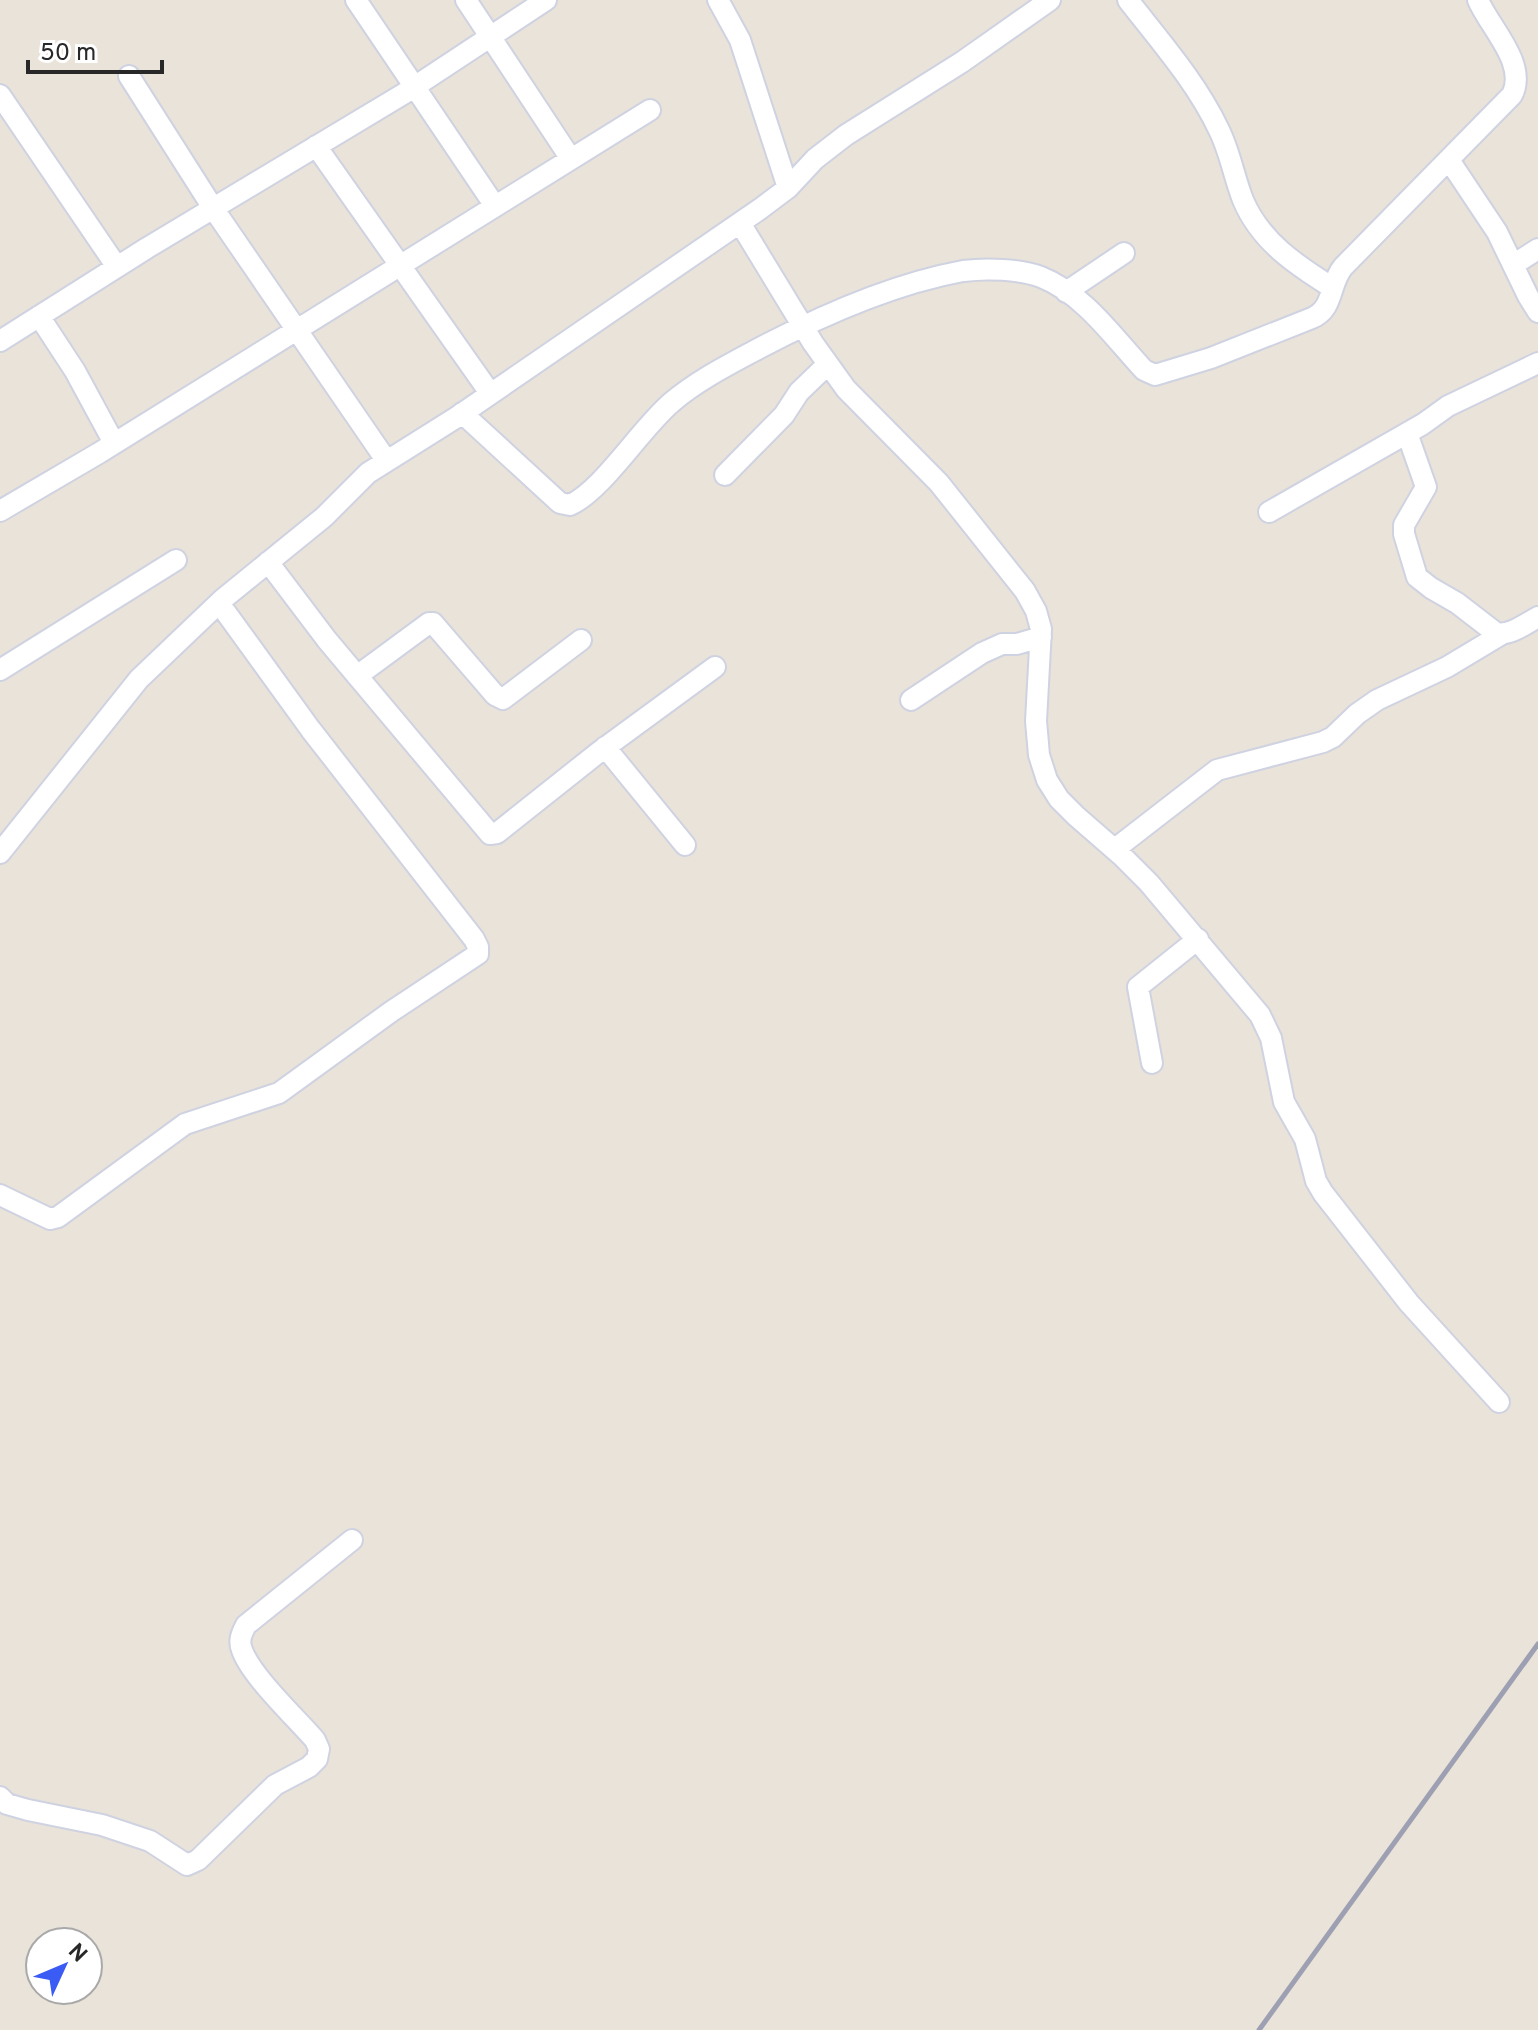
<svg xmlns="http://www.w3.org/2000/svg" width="1538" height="2030" viewBox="0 0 1538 2030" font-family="Overpass,sans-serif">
  <rect width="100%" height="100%" fill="#eae3d9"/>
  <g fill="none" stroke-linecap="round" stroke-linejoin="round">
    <defs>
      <path id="minor" d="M356 0 495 206
        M466 0 571 159
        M718 0 740 40 788 188
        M1128 0C1160 41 1197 83 1219 130 1230 152 1234 177 1243 200 1260 241 1296 265 1333 288
        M129 76 213 208 386 460
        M0 95 117 267
        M316 146 490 393
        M1449 160 1497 232 1528 296 1538 312
        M740 223 813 343 846 389 939 483 1025 591 1036 611 1041 629 1036 721 1039 755 1047 780 1059 799 1076 816 1122 856 1149 883 1260 1015 1271 1038 1284 1102 1305 1139 1316 1181 1323 1193 1409 1303 1499 1402
        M1513 265 1538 249
        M1066 292 1124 253
        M39 316 75 371 114 443
        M0 341 147 248 405 93 546 0
        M462 413 560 503 570 505C603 490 641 428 672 402 697 381 726 366 754 351 818 317 892 284 963 271 986 268 1020 269 1041 277 1084 294 1114 338 1144 370L1155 375 1211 358 1312 318C1334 309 1329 284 1343 267L1512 95C1528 64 1490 28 1478 0
        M1407 433 1426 487 1404 525V534L1417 577 1431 588 1457 603 1496 633C1510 636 1525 624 1538 617
        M725 475 784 415 799 392 828 364
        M0 511 99 453 650 110
        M1269 512 1423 424 1448 406 1538 363
        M268 562 327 640 490 834 497 833 599 752 715 667
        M0 670 176 560
        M357 676 429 623H433L495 695 503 699 581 640
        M911 700 982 653 1002 644H1017L1041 637
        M605 747 685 845
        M1115 849 1217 770 1323 742 1333 737 1357 714 1377 700 1447 667 1502 634
        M0 853 139 679 223 599 324 517 368 473 457 417 760 209 788 188 815 159 846 135 962 62 1050 0
        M1152 1063 1138 987 1198 939
        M0 1195 50 1219 58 1217 185 1124 279 1093 392 1011 478 954V947L474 939 311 730 219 603
        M0 1797 7 1804 28 1810 102 1825 150 1841 187 1865 198 1860 275 1785 309 1767 317 1759 319 1749 315 1740C296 1718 251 1676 242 1650 238 1640 242 1633 246 1625L352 1540"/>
    </defs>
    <use href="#minor" stroke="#cfd2e1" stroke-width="24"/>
    <use href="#minor" stroke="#fff" stroke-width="20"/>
    <path stroke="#9d9fb2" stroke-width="5" d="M1259 2030 1538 1644"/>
  </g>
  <g transform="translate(64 1966) rotate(46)"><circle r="38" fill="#ffffff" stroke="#a9a9a9" stroke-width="2"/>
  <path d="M0-6L14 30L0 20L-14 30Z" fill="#3b5bf5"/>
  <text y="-12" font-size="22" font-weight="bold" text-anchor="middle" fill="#282828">N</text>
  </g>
  <path d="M28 60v12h134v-12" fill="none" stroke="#282828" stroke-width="4"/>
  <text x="40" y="60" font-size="24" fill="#282828" stroke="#ffffff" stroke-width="6" paint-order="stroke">50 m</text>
</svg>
